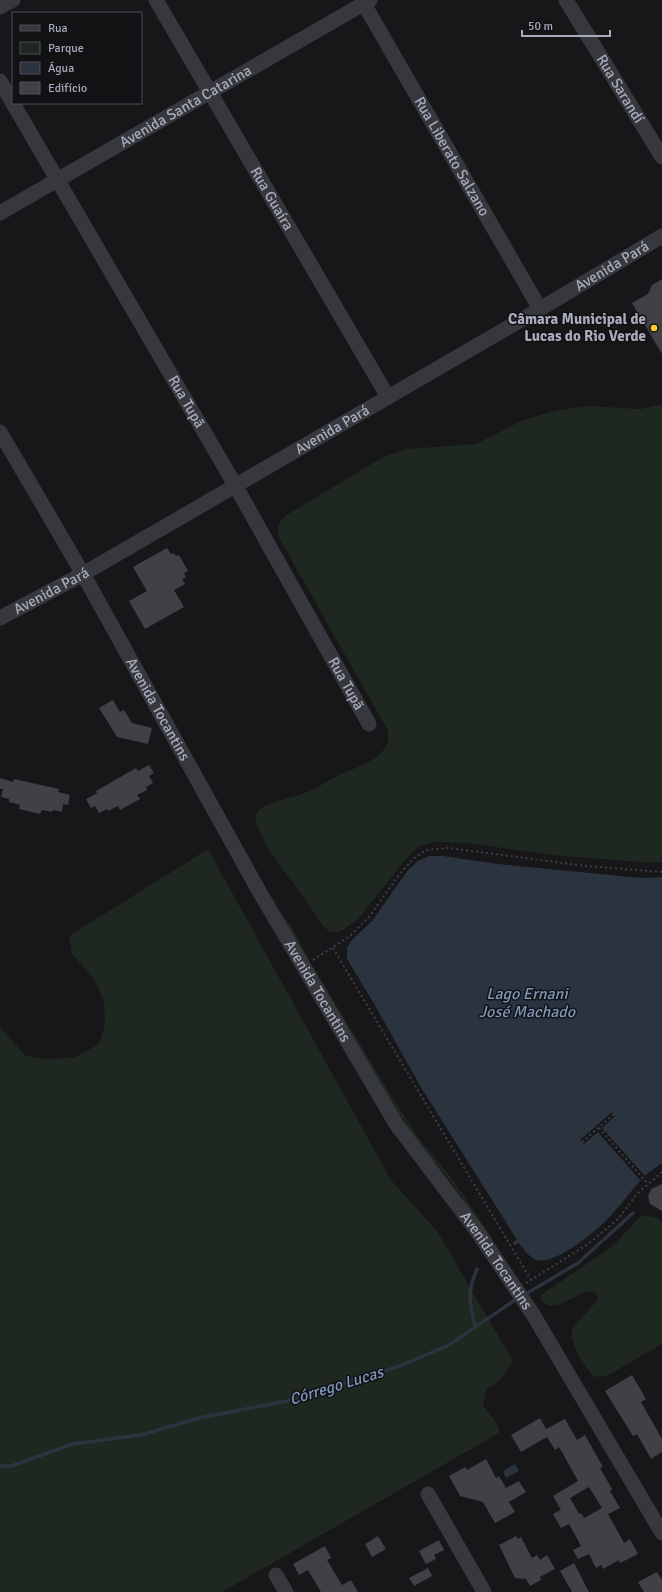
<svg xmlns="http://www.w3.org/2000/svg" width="662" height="1592" viewBox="0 0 662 1592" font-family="Signika,sans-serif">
  <rect width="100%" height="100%" fill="#171619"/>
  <path fill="#1e2720" d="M662 404V862L651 863 552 855 467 843 435 842 418 847 407 858 358 919 340 932H330C321 926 317 917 311 908 303 896 295 885 286 874 278 863 253 829 256 815 260 803 288 799 299 795 313 791 324 783 337 776 355 767 396 757 387 729L279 538C276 529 279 522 285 516L383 457 407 449 476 444 523 420 558 410 587 406 641 409Z
    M208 849 391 1180 437 1231 513 1361 503 1377 486 1390 483 1405 499 1427V1433L222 1592H0V1027L26 1056 48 1059 75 1057 99 1044 105 1024 104 1003 95 980 72 954 69 936Z
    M281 914 292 927 309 960 395 1102 421 1141 453 1180 491 1236 496 1249 451 1182 418 1142 392 1104Z
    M643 1215 655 1217 662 1221V1344L607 1376 596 1377 590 1373 577 1353 572 1339V1328L595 1303 598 1297C590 1278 561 1315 544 1303 540 1301 541 1299 541 1295L613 1246 639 1218Z"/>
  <path fill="#2b343e" d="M429 856H443L498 864 641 878 662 877V1163C655 1168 647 1173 641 1180 631 1190 623 1203 613 1213 602 1227 555 1266 537 1260 530 1258 525 1251 521 1246L422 1089 373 1002 347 959V948L351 941 372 921 408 870 418 861Z
    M515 1464 519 1471 506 1478 503 1471Z"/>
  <path fill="#171619" d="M612 1112 615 1116 602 1128 645 1176 640 1180 598 1132 584 1144 580 1140Z"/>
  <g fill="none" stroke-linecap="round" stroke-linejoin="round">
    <path stroke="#2b343e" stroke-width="3.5" d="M515 1243 518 1241
      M524 1295 578 1263 633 1213
      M475 1326C469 1301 467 1293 477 1269
      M0 1466H11L73 1444 141 1435 199 1418 287 1401 400 1366 449 1345 518 1298"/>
  </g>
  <path fill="#404046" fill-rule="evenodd" d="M662 279V354L632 303 648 294 652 285Z
    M167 548 171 554 174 553 176 556 179 555 188 571 184 573 186 577 182 579 185 584 174 590 184 607 145 629 129 601 147 591 133 567Z
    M113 700 120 712 124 710 132 723 152 728 148 744 117 737 99 708Z
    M149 765 154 773 149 776 153 783 146 787 147 790 137 795 140 799 120 810 118 806 108 811 107 809 99 813 95 806 91 808 86 799 97 793 96 791 136 768 138 771Z
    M0 778 13 782 14 779 59 789 58 792 70 795 68 805 63 804 62 812 53 810 52 812 42 810 40 814 19 809 20 805 9 802V799L1 797 3 789H0Z
    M662 1184V1211L650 1204 648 1196 651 1189Z
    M632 1375 646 1399 641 1402 662 1439V1452L651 1459 637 1434 633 1436 605 1391Z
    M540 1418 546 1429 565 1419 577 1440 585 1435 603 1467 600 1468 612 1489 610 1491 620 1508 608 1514 624 1543 630 1539 638 1554 620 1563 619 1560 603 1569 601 1565 596 1568 589 1554 578 1559 573 1550 581 1546 569 1524 561 1528 553 1514 561 1510 553 1496 578 1481 559 1447 555 1450 547 1437 521 1452 511 1435ZM589 1487 602 1508 584 1518 581 1513 579 1514 570 1498Z
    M486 1459 496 1478 499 1476 506 1488 519 1481 526 1492 509 1502 515 1512 495 1523 483 1502 460 1496 449 1476 465 1467 467 1470Z
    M378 1536 386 1549 372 1557 365 1544Z
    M516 1536 518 1539 521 1537 532 1558 537 1555 540 1560 547 1555 555 1569 540 1577 541 1580 530 1586 526 1579 515 1578 499 1545Z
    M439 1540 444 1550 434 1555 436 1559 426 1564 419 1551Z
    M325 1546 331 1558 327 1560 342 1585 351 1580 358 1592H321L308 1570 299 1575 293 1564Z
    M574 1563 589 1592H572L560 1571Z
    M428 1568 432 1576 414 1586 409 1578Z
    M657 1572 662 1580V1592H644L638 1582Z"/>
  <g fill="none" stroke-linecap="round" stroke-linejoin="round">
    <path stroke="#3d3f45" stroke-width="2" stroke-dasharray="2 3" stroke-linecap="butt" d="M333 948 531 1280
      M313 960 350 936 369 917 399 875 413 859 426 850 449 848 586 866 662 872
      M599 1128 648 1184
      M582 1142 614 1114
      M526 1283 588 1244 617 1220 637 1194 662 1172"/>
    <g stroke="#37383e" stroke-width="15">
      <path id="s1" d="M156 0 388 397"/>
      <path id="s2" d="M566 0 662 157"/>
      <path id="s3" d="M364 4 540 309"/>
      <path d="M0 7 13 0"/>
      <path id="s4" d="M0 81 235 485 369 724"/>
      <path id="s5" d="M0 213 370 0"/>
      <path id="s6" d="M0 432 83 574 259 891 396 1124 477 1231 534 1316 662 1533"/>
      <path id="s7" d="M0 618 83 574 540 309 662 236"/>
      <path d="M428 1494 484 1592"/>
      <path d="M276 1575 286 1592"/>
    </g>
  </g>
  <circle fill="#ffcb28" stroke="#121114" stroke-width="1.5" cx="654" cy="328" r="4"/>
  <g text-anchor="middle" stroke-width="3" stroke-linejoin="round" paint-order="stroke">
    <g font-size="15" fill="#a7abba" stroke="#121114">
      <text dy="5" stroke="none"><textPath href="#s2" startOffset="104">Rua Sarandí</textPath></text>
      <text dy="5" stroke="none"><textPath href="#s5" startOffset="214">Avenida Santa Catarina</textPath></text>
      <text dy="5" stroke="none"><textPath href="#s3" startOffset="176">Rua Liberato Salzano</textPath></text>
      <text dy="5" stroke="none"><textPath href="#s1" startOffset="230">Rua Guaíra</textPath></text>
      <text dy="5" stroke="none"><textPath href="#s7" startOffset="706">Avenida Pará</textPath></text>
      <text dy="5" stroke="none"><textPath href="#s4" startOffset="371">Rua Tupã</textPath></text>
      <text dy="5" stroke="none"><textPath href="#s7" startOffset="382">Avenida Pará</textPath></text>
      <text dy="5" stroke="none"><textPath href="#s7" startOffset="58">Avenida Pará</textPath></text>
      <text dy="5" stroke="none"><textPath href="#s4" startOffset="695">Rua Tupã</textPath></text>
      <text dy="5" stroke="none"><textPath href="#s6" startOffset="319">Avenida Tocantins</textPath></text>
      <text dy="5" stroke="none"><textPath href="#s6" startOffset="643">Avenida Tocantins</textPath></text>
      <text dy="5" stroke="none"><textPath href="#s6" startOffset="967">Avenida Tocantins</textPath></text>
    </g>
    <g font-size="15" font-weight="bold" fill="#a7abba" stroke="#121114" text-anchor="end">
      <text x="646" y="324">Câmara Municipal de<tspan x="646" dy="17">Lucas do Rio Verde</tspan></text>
    </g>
    <g font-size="16" font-style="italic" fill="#7b96b8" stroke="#121114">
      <text x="527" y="999">Lago Ernani<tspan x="527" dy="18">José Machado</tspan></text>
      <text transform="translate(336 1385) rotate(-17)" y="6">Córrego Lucas</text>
    </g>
  </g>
  <rect x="12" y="12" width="130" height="92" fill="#121114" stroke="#4e4f56"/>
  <rect x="20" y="25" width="20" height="6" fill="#37383e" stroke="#4e4f56"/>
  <text x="48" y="32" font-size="12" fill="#a7abba">Rua</text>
  <rect x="20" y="42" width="20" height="12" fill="#1e2720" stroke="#4e4f56"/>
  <text x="48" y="52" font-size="12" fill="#a7abba">Parque</text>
  <rect x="20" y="62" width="20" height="12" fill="#2b343e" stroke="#4e4f56"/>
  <text x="48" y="72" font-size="12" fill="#a7abba">Água</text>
  <rect x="20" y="82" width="20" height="12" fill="#404046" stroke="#4e4f56"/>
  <text x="48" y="92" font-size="12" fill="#a7abba">Edifício</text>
  <path d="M522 30v6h88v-6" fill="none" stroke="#a7abba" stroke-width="2"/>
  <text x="528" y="30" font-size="12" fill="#a7abba" stroke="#121114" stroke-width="3" paint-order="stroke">50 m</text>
</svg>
